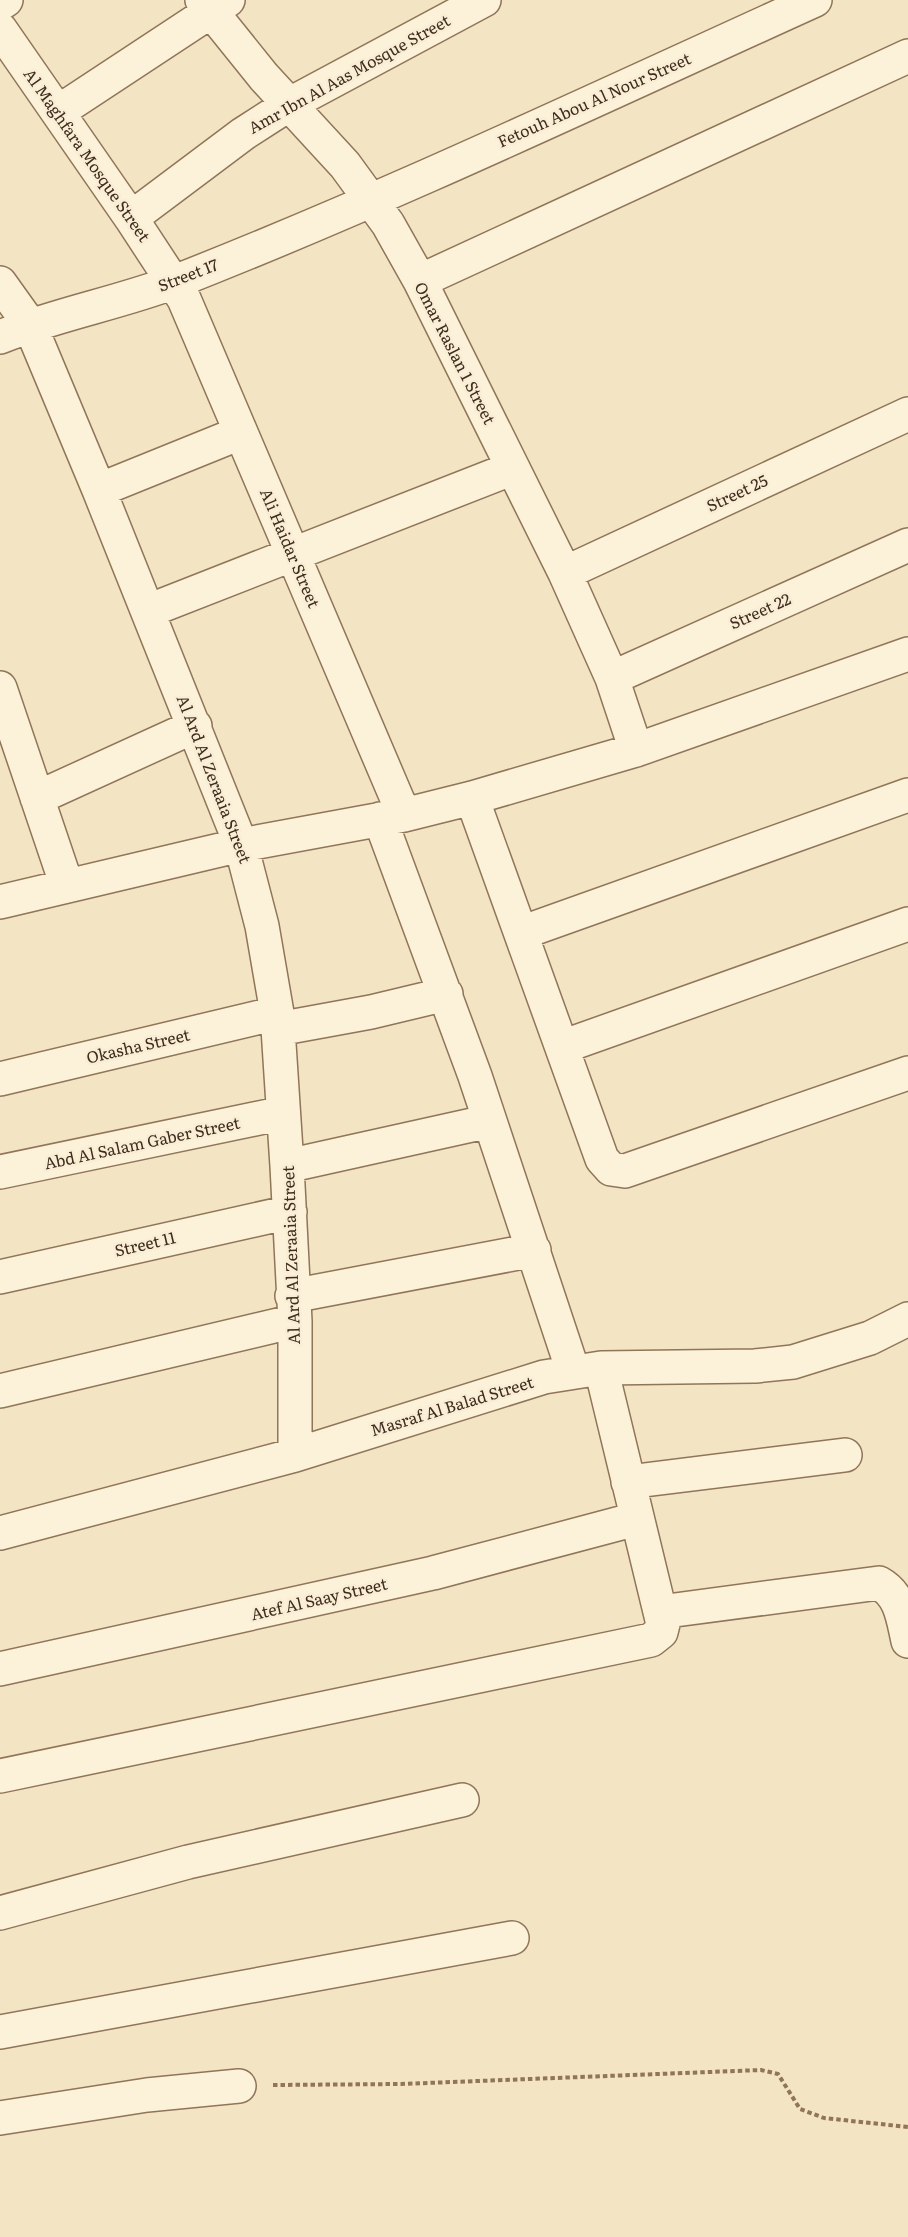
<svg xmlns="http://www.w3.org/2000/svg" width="908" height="2237" viewBox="0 0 908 2237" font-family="Literata,serif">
  <rect width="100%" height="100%" fill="#f3e4c4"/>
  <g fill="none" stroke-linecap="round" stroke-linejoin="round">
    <defs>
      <path id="minor" d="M202 0 264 77 345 165 388 224 420 281 565 573 612 678 636 750
        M0 4 6 0
        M0 29 131 218 184 299 404 815
        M58 112 228 0
        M131 218 243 134 288 105 484 0
        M420 281 908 56
        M0 283 30 325 99 490 241 845 262 926 277 1013 287 1166 295 1321V1455
        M0 337C57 314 119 303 177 281 393 196 603 96 815 0
        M99 490 240 433
        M565 573 908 414
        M148 611 513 468
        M612 678 908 545
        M0 688 67 886
        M37 798 195 726
        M472 798 602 1159 611 1169 625 1171 908 1073
        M380 819 475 1076 573 1371
        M0 902 241 845 404 815 472 798 636 750 908 654
        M521 933 908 795
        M278 1029 371 1012 446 994
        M562 1047 908 924
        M0 1079 277 1013
        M287 1166 490 1121
        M0 1172 283 1113
        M0 1277 290 1212
        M292 1296 534 1250
        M0 1391 295 1321
        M628 1482 845 1455
        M0 1533 295 1455 544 1377 601 1368 755 1366 793 1362 870 1338 908 1319
        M660 1612 879 1583C901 1595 903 1619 908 1641
        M0 1669 433 1573 636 1519
        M0 1776 651 1640 661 1632 663 1624 601 1368
        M0 1913 188 1862 462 1800
        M0 2032 512 1938
        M0 2118 147 2095 239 2086"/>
    </defs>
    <use href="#minor" stroke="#907558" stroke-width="36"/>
    <path stroke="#907558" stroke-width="4" stroke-dasharray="4.5 3" stroke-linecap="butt" d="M273 2085 401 2084 761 2070 778 2074 800 2109 824 2118 908 2127"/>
    <use href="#minor" stroke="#fcf1d9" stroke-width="33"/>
  </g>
  <g text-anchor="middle" stroke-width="5" stroke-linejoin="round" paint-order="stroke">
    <g font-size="16" fill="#3e2d1e" stroke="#f9eed5">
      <text transform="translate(349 74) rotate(-29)" y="6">Amr Ibn Al Aas Mosque Street</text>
      <text transform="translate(594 100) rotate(-24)" y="6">Fetouh Abou Al Nour Street</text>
      <text transform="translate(87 155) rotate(55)" y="6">Al Maghfara Mosque Street</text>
      <text transform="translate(188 275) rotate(-21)" y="6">Street 17</text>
      <text transform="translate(455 353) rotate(63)" y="6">Omar Raslan 1 Street</text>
      <text transform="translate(737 493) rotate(-25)" y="6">Street 25</text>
      <text transform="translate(290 548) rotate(67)" y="6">Ali Haidar Street</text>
      <text transform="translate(760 611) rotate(-24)" y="6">Street 22</text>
      <text transform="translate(214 779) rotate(69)" y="6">Al Ard Al Zeraaia Street</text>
      <text transform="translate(138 1046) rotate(-13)" y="6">Okasha Street</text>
      <text transform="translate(142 1143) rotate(-12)" y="6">Abd Al Salam Gaber Street</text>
      <text transform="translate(145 1244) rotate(-13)" y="6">Street 11</text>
      <text transform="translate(291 1255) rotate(-92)" y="6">Al Ard Al Zeraaia Street</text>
      <text transform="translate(452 1406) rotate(-17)" y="6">Masraf Al Balad Street</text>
      <text transform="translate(319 1599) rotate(-13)" y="6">Atef Al Saay Street</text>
    </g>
  </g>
</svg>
